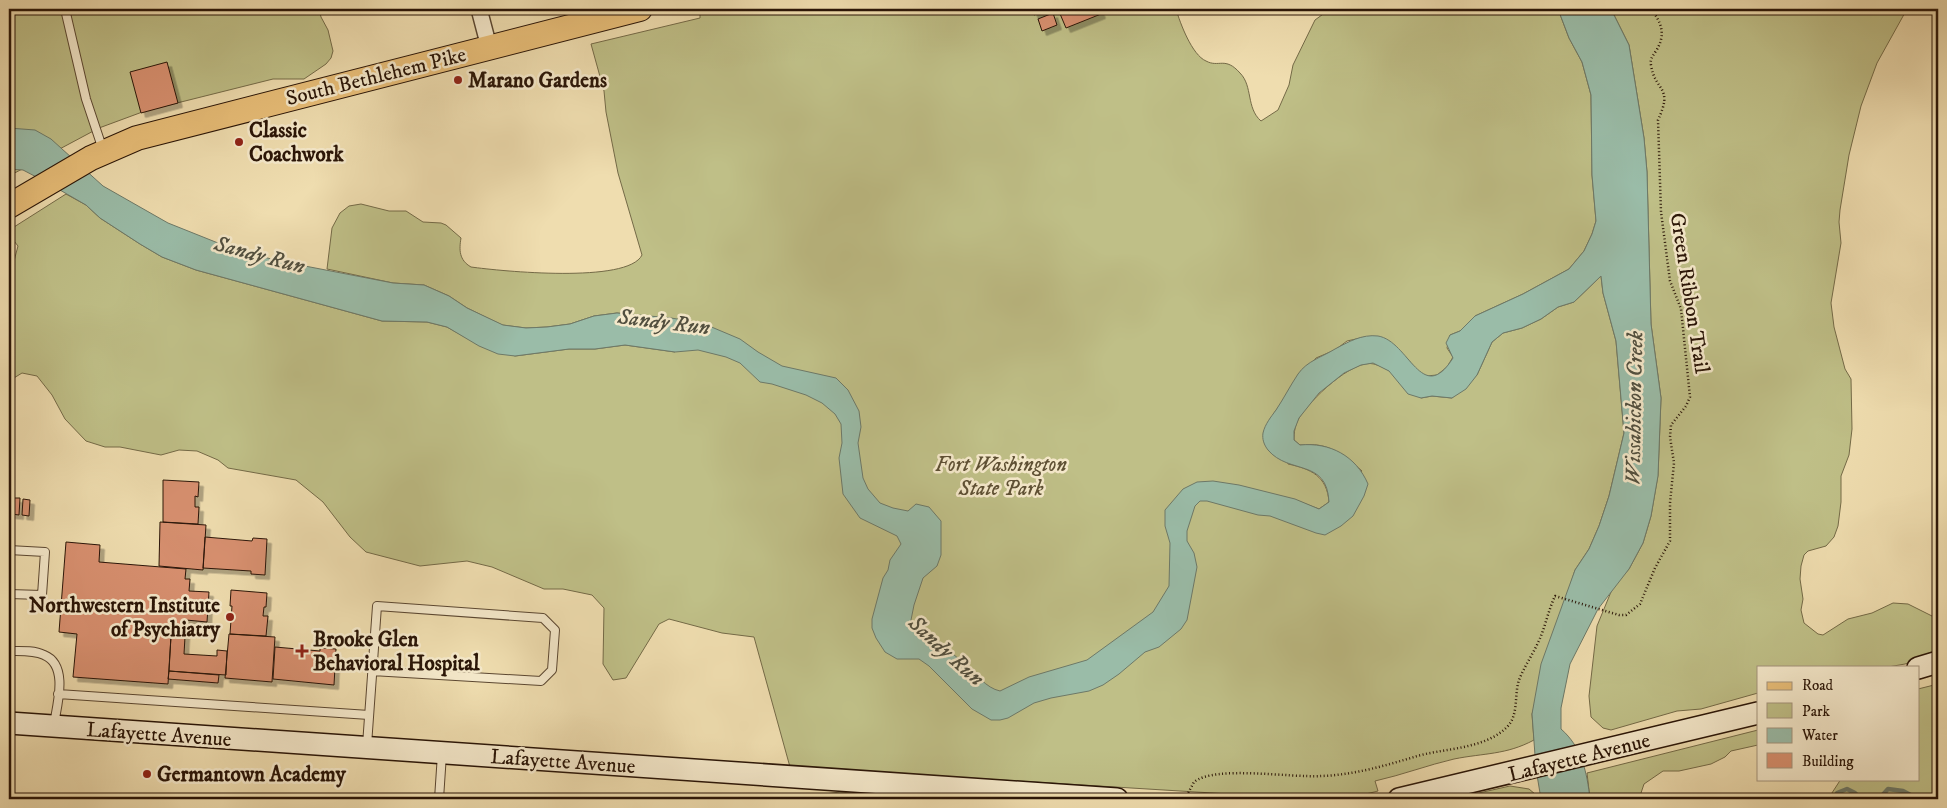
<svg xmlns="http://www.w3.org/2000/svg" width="1947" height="808" viewBox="0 0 1947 808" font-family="'IM FELL DW Pica',serif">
  <defs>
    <filter id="shadow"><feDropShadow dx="4.5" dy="4.5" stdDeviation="0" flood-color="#0004"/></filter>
  </defs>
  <rect width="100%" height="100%" fill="#efddaf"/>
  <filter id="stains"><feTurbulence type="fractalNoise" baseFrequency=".004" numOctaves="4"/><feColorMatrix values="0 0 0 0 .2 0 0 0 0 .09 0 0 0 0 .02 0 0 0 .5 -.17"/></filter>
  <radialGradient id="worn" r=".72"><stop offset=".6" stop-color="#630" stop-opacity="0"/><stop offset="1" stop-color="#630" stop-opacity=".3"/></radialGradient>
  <path fill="#bfbf87" stroke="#746a47" d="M9 9H319L321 17 328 30 333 51 331 58 326 64 304 79H273L145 111 99 128 9 176Z
    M700 9H1176C1180 23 1192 55 1206 61 1219 68 1225 56 1240 73 1253 86 1246 108 1261 121L1278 110 1289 85 1293 65 1315 20 1330 9H1558L1569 38 1582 62 1591 95 1592 175 1596 221 1592 234 1584 251 1569 269 1523 294 1475 316 1460 331 1450 335 1447 348 1453 357 1447 367 1437 375 1426 376 1417 371 1407 358 1365 337 1347 341 1335 350 1316 358 1274 413 1288 464C1311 469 1327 476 1329 502L1319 509 1298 501 1306 529 1362 471C1342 453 1328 442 1300 445L1294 440C1294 432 1295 425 1299 418 1309 401 1353 358 1374 364 1392 368 1408 387 1421 398L1432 396 1452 398 1477 375 1492 342 1503 333 1522 328 1541 319 1558 307 1574 302 1601 276 1603 293 1616 341 1624 433 1609 496 1599 526 1589 549 1575 570 1566 599 1532 714 1534 740C1506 755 1484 753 1454 759 1428 765 1402 775 1375 781L1378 791 1346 799H1310L790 767 754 637 722 633 669 619 659 624 626 678 613 680 603 664 604 608 592 595 563 589H544L492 567 467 561 420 566 366 552 350 537 323 502 296 480 228 468 218 460 197 451 179 450 161 455 120 447H105L86 441 65 419 52 395 37 376 22 373 9 381V266L14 261 18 246 10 236 14 227 66 194 86 205 100 218 140 244 162 257 196 270 382 321 427 322 447 327 463 336 515 356 569 349H595L625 345 675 352 636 315 617 313 594 316 570 324 547 327 526 328 502 325 467 308 449 296 424 285 393 283 327 269 332 228 340 213 349 206 361 204 389 211H406L423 222 441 223 446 225 461 238C459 250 459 260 471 267 500 271 628 284 642 255L618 173 606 112 604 91 591 44 700 18Z
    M1611 9H1907L1877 63 1861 106 1849 155 1840 210 1839 222 1841 243 1831 303 1834 327 1845 369 1851 379 1852 429 1849 455 1841 476V502L1838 526 1834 537 1826 546 1808 551 1804 555 1801 566 1800 579 1803 599 1801 610 1804 623 1818 634 1823 635 1848 619 1872 613 1893 603 1908 604 1938 619V654L1905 664 1888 667H1758V693L1701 709 1677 711 1611 730 1603 728 1591 717 1589 696 1597 626 1613 587 1629 569 1643 543 1651 516 1658 475 1661 398 1651 324 1647 172 1644 138 1629 45Z
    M1938 684V799H1828L1841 779H1918V689Z
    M1758 730V745L1731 751 1725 757 1711 764 1679 771H1663L1644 784 1641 793 1642 799H1590L1587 773Z
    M1510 786 1529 789 1541 799H1452Z
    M840 792 918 799H818L825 794Z"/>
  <path fill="#9abca8" stroke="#6d7968" d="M1558 9H1611L1629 45 1644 138 1647 172 1651 324 1661 398 1658 476 1651 516 1643 543 1629 569 1598 609 1570 664 1561 708V729C1582 747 1587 773 1590 799H1541L1536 769 1532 714 1541 664 1575 570 1589 549 1599 526 1609 496 1624 433 1616 341 1603 293 1601 276 1574 302 1558 307 1541 319 1522 328 1503 333 1492 342 1477 375 1466 389 1452 398 1432 396 1421 398 1408 394 1389 371 1373 363 1361 365 1344 373 1319 393 1299 418 1294 431V440L1300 445C1330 442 1356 456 1368 484L1364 496 1353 516 1341 526 1325 535 1316 533 1270 516 1258 515 1207 501H1200L1195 506 1187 531V541L1194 553 1197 567 1187 620 1181 629 1159 647 1145 652 1119 674 1103 685 1089 691 1051 698 1034 703 1008 718 1000 720H991L972 709 929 666 919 659H897L885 652 876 638 872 628V619L883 578 888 570 890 560 901 544 897 536 860 518 843 494 839 458 842 443 841 424 835 414 822 403 806 395 772 384 760 382 740 363 726 357 698 350 675 352 625 345 595 349H569L515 356 498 354 479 346 447 327 427 322 382 321 196 270 162 257 140 244 100 218 86 205 46 182 23 170 9 169V128L35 130 51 139 103 186 168 223 233 249 279 261 393 283 424 285 449 296 467 308 503 325 526 328 547 327 570 324 594 316 617 313 671 318 702 323 740 339 758 352 782 366 836 378 848 390 859 411 861 427 858 443 863 478 868 489 880 503 893 508 908 511 916 504 929 507 941 521V555L937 566 923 578 914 605 910 625 915 629C931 629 937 640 947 649 953 655 960 659 966 664 976 674 986 688 1000 691L1029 677 1087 660 1153 612 1169 586 1170 543 1165 526V510L1183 489 1197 482 1213 481 1239 485 1295 499 1319 509 1329 502C1327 458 1289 475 1268 450 1264 445 1262 439 1263 433 1265 424 1271 417 1276 410 1284 398 1290 386 1298 374 1307 361 1322 357 1335 349 1348 342 1362 334 1378 336 1409 341 1422 407 1453 358L1446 343 1450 335 1460 331 1475 316 1523 294 1569 269 1584 251 1592 234 1596 221 1592 175 1591 95 1582 62 1569 38Z"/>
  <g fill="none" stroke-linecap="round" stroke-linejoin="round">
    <path stroke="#6d7968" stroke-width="4.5" d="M1836 799 1837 793 1847 789 1855 793 1861 799
      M1879 799 1888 789 1903 791 1918 799
      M1934 799 1938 797"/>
  </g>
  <path fill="#d8906f" stroke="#2a1507" filter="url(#shadow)" d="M1032 9H1050L1034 15Z
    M1058 9H1099L1101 14 1066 28Z
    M1053 13 1057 25 1042 31 1038 19Z
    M167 62 178 103 141 113 130 72Z
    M163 480 199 482 198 497 195 496V507H199L198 524 163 522Z
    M13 498H20L19 515 11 514Z
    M23 499 30 500 29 516 22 515Z
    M160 522 206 525 203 570 159 566Z
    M205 537 252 541 253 538 267 539 265 575 251 574V571L203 568Z
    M66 542 100 545 99 562 186 569 185 579H190L189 591 209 592 207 622 186 620 184 654 217 656V650L227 651 226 675 169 671 171 636 168 684 73 677 77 634 59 632Z
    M231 590 267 593 266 607H264L263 616H268L266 636 230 634 232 606H230Z
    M229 634 275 637 272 682 225 678Z
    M275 647 320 651V648L336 649 334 685 273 679Z
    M169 671 219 675 218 683 168 679Z"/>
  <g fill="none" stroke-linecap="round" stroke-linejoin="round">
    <defs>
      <path id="lane" d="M65 9 86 99 103 150
        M9 550 45 552 42 595 9 594
        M9 651C20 651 34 650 44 655 69 665 57 705 54 724
        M58 694 369 715
        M367 745 377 606 543 618 555 630 552 670 541 681 372 671
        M439 799 442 754"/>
      <path id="street" d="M479 9 489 47"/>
      <path id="secondary" d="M1918 668 1938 662
        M9 723 1117 799
        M1399 799 1758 713"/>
      <path id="primary" d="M9 206 91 158 137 138 640 9"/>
    </defs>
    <use href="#lane" stroke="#5b4731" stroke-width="10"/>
    <use href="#street" stroke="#5b4731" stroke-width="18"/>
    <use href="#secondary" stroke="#2a1507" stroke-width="24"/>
    <use href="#primary" stroke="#2a1507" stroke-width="26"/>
    <path stroke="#2a1507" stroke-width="2.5" stroke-dasharray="1 2.5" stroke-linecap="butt" d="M1185 799 1194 782C1215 765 1291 778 1321 776 1353 775 1384 766 1414 757 1442 748 1484 750 1507 727 1519 715 1514 695 1519 680 1525 665 1535 651 1541 636 1546 623 1549 609 1555 596L1619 615H1626L1640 604 1655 568 1670 541V503L1674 463 1670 437 1671 425 1686 406 1690 397 1681 309 1670 281 1661 212 1658 120C1674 86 1655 92 1651 65 1650 59 1652 57 1656 51 1666 35 1662 23 1651 9"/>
    <use href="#lane" stroke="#f5e9cb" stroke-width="8"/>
    <use href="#street" stroke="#f5e9cb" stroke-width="15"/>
    <use href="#secondary" stroke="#f5e9cb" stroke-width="21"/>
    <use href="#primary" stroke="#e8be78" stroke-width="24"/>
  </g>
  <g fill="#8f2418" stroke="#f5e9cb" stroke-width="2">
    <circle cx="458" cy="80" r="5"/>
    <circle cx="239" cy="142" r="5"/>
    <circle cx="230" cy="617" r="5"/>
    <path d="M299.5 643.5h5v5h5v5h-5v5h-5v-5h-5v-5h5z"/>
    <circle cx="147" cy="774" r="5"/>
  </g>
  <g text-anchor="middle" stroke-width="5" stroke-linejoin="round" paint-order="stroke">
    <g font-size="21" fill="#2a1507" stroke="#f5e9cb">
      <text transform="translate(376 76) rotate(-14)" y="7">South Bethlehem Pike</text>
      <text transform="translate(1690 293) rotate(81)" y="7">Green Ribbon Trail</text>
      <text transform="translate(159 734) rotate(4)" y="7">Lafayette Avenue</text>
      <text transform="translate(1579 757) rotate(-14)" y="7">Lafayette Avenue</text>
      <text transform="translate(563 761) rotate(4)" y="7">Lafayette Avenue</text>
    </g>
    <g font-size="21" font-weight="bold" fill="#2a1507" stroke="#f5e9cb" text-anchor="start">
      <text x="468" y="87">Marano Gardens</text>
      <text x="249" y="137">Classic<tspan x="249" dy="24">Coachwork</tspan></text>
      <text x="220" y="612" text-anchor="end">Northwestern Institute<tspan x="220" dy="24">of Psychiatry</tspan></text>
      <text x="313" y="646">Brooke Glen<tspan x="313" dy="24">Behavioral Hospital</tspan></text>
      <text x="157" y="781">Germantown Academy</text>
    </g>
    <g font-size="21" font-style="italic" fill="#5e5034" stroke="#f5e9cb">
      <text x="1001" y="471">Fort Washington<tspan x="1001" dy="24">State Park</tspan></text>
    </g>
    <g font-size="22" font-style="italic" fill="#514f3f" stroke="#f5e9cb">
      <text transform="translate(260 254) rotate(15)" y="8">Sandy Run</text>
      <text transform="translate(664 321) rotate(7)" y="8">Sandy Run</text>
      <text transform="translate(1633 408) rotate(-89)" y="8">Wissahickon Creek</text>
      <text transform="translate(947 650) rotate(42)" y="8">Sandy Run</text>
    </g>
  </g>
  <rect width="1947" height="808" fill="none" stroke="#efddaf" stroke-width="30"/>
  <rect x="10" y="10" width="1927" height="788" fill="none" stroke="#2a1507" stroke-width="2.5"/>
  <rect x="15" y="15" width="1917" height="778" fill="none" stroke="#2a1507"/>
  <rect x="1757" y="666" width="162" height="115" fill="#f5e9cb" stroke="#a4947d"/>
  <rect x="1767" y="682" width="25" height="8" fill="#e8be78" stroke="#a4947d"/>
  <text x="1802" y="690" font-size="15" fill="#2a1507">Road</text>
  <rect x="1767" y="703" width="25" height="15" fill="#bfbf87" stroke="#a4947d"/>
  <text x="1802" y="716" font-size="15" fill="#2a1507">Park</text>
  <rect x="1767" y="728" width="25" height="15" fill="#9abca8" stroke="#a4947d"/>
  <text x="1802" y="740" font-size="15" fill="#2a1507">Water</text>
  <rect x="1767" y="753" width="25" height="15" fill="#d8906f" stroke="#a4947d"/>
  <text x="1802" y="766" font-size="15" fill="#2a1507">Building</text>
  <rect width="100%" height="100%" filter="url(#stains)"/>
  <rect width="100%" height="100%" fill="url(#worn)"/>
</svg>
